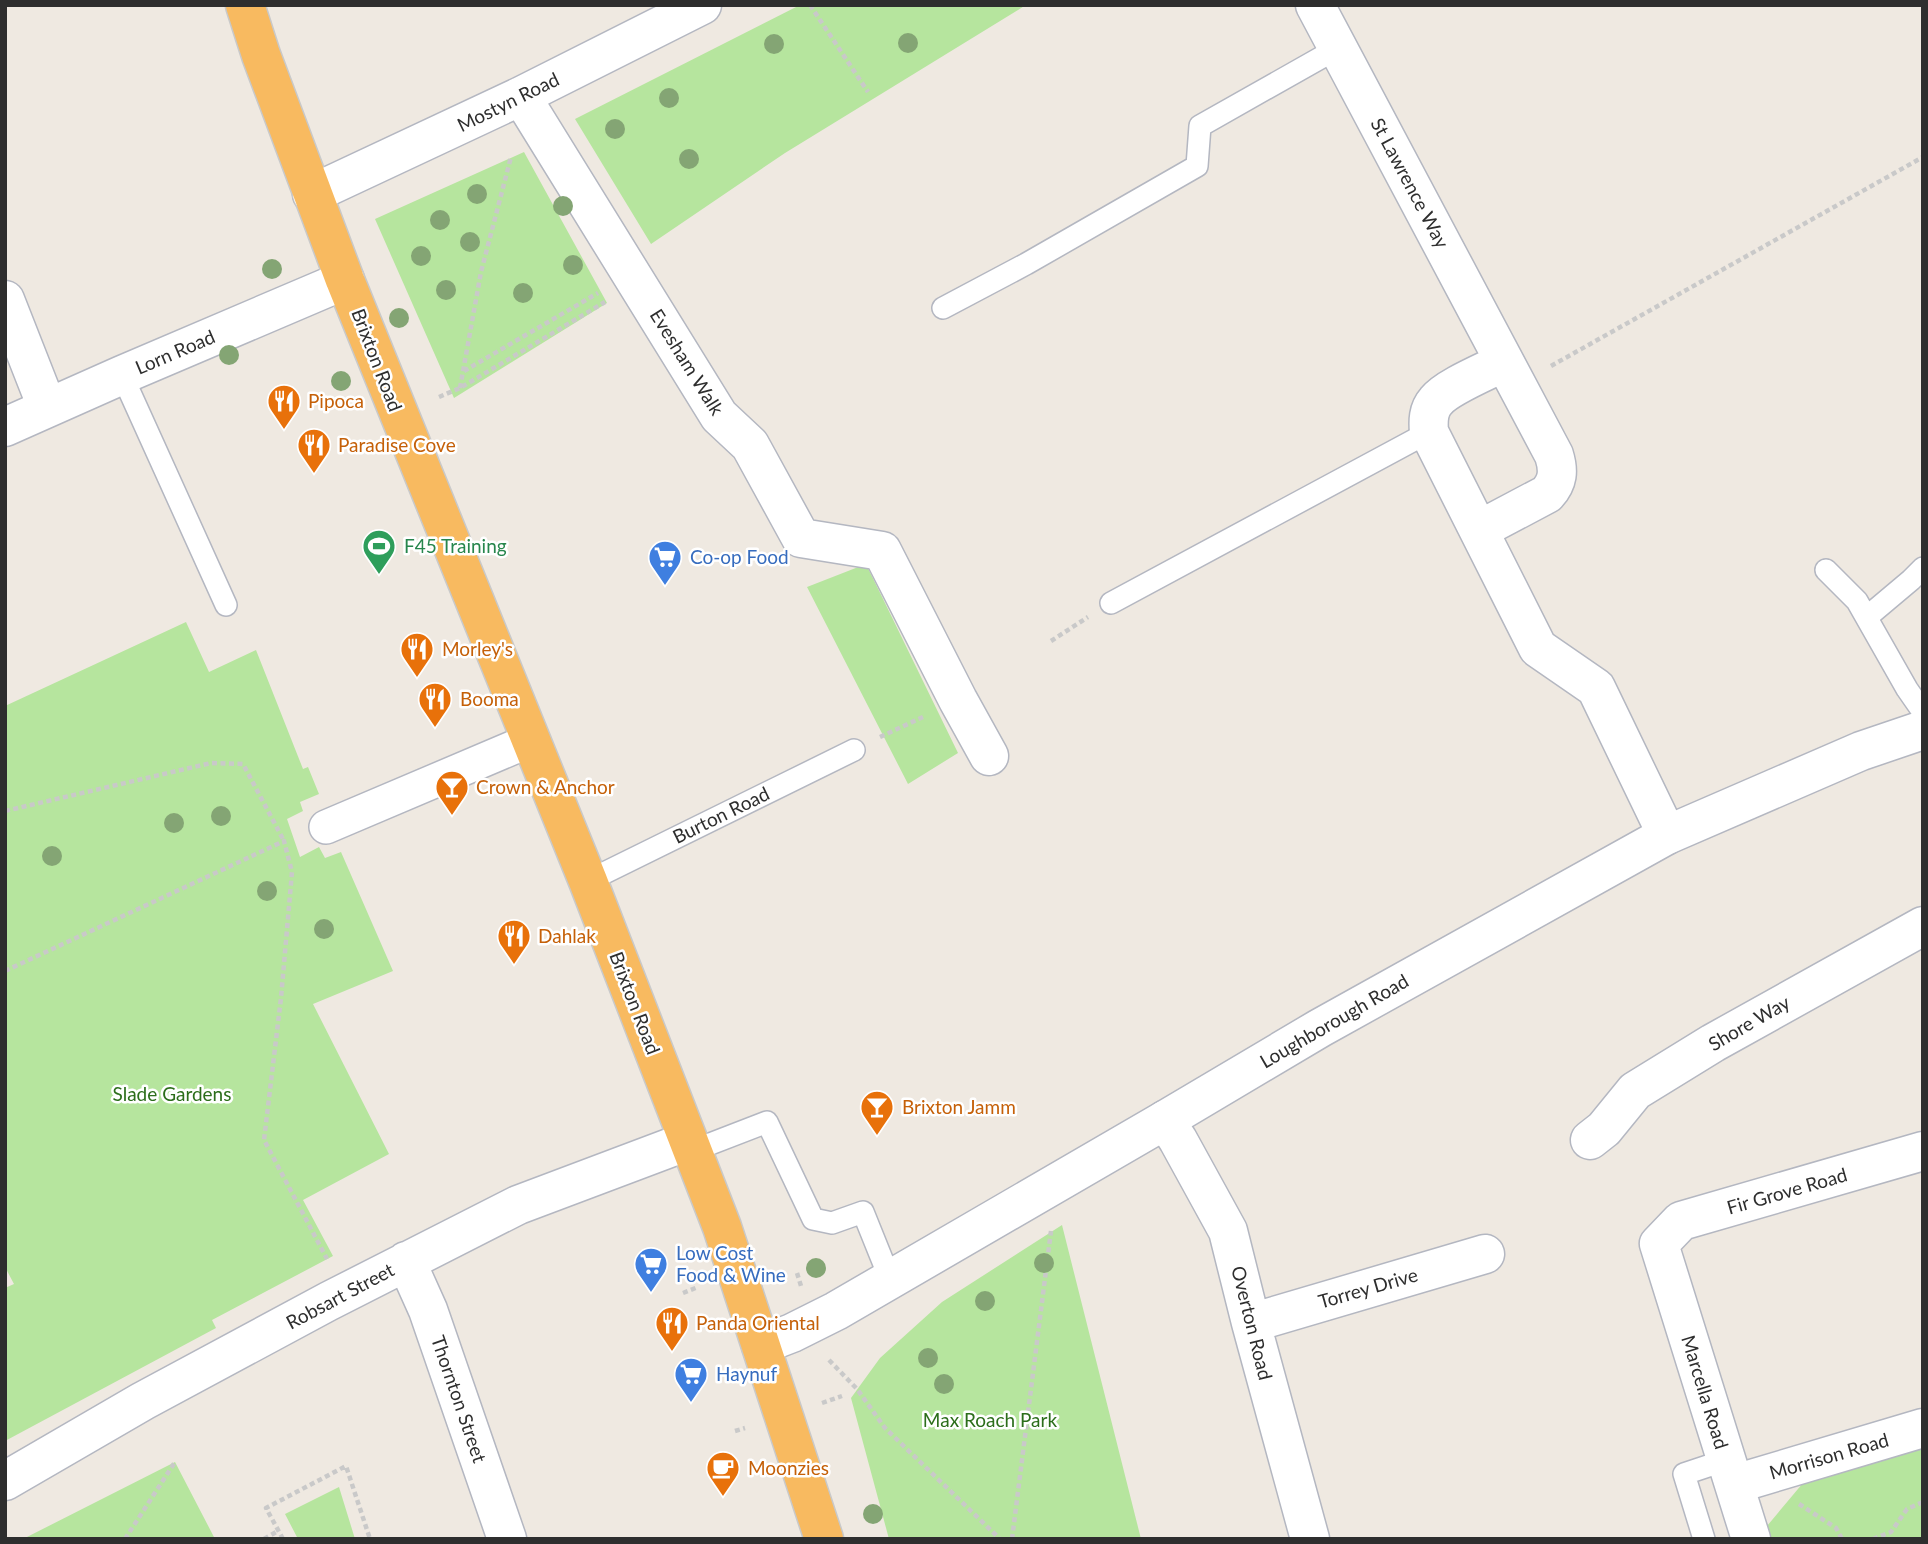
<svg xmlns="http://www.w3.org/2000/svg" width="1928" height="1544" viewBox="0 0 1928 1544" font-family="Lato,sans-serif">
  <rect width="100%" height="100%" fill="#efe9e1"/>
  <path fill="#b6e59e" d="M800 5H1026L785 153 651 244 575 119Z
    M524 152 607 303 454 398 375 219Z
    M866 564 958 753 908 784 807 587Z
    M186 622 209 672 256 650 303 769 308 767 319 794 300 802 303 811 287 819 300 857 319 847 325 858 341 852 393 971 313 1004 389 1154 303 1200 333 1256 212 1320 216 1328 5 1441V1288L14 1284 5 1267V706Z
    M1062 1225 1141 1539H889L851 1398 880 1358 942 1302Z
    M1923 1448V1539H1771L1767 1526 1803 1483Z
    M175 1462 215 1539H23Z
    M339 1487 355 1539H298L285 1514Z"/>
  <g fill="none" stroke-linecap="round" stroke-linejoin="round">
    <defs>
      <path id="service" d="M943 308 1026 264 1197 166 1200 126 1338 48
        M122 375 226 605
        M1826 570 1857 601 1907 689 1923 712
        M1111 603 1429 432
        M1867 617 1911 580 1923 568
        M588 881 854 750
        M692 1151 767 1122 813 1219 832 1223 863 1212 890 1279
        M1704 1539 1684 1474 1726 1460"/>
      <path id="pedestrian" d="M326 827 531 740"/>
      <path id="minor" d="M1315 5 1554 455C1559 471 1558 482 1547 494L1479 530
        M521 96 719 416 750 445 801 538 882 551 958 700 989 756
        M312 194 521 96 702 5
        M5 300 47 407
        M1504 362C1487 371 1447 387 1436 401 1428 410 1428 421 1429 432L1538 648 1596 688 1667 835
        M5 427 122 375 345 280
        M1165 1120 1178 1140 1228 1231 1251 1323 1310 1539
        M1590 1140 1604 1129 1635 1091 1713 1043 1923 926
        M406 1261 428 1310 507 1539
        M1251 1323 1485 1254
        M5 1481 143 1401 329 1301 518 1205 688 1141
        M1735 1484 1923 1428
        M1751 1539 1659 1244 1681 1221 1923 1151"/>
      <path id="tertiary" d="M761 1345 792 1333 836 1311 1165 1120 1320 1028 1667 835 1861 751 1923 730"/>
      <path id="trunk" d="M245 5 261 55 345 280 588 881 722 1227 824 1539"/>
    </defs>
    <use href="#service" stroke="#b4b7c1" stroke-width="24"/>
    <use href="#pedestrian" stroke="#b4b7c1" stroke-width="36"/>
    <use href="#minor" stroke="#b4b7c1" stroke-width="41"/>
    <use href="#tertiary" stroke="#b4b7c1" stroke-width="41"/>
    <use href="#trunk" stroke="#c9c9c9" stroke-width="41"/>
    <path stroke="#c9c9c9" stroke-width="4.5" stroke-dasharray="5 3.5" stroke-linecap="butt" d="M810 5 868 92
      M1551 366 1923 157
      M464 371 598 293
      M460 388 481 272 511 157
      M439 397 460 388 605 302
      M1051 641 1088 617
      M880 737 923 717
      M5 811 211 763 243 764 284 841 285 840
      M5 971 284 841 292 872 281 998 264 1140 327 1259
      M797 1273 801 1286
      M683 1293 698 1287
      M829 1360 857 1389 885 1428 1000 1539
      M822 1403 842 1396
      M735 1431 745 1428
      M1799 1504 1836 1528 1842 1539
      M125 1539 175 1462
      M264 1539 278 1531
      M283 1539 266 1508 346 1466 370 1539
      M1012 1539 1051 1231
      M1873 1539 1891 1532 1907 1509 1923 1502"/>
    <use href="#service" stroke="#fff" stroke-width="21"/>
    <use href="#pedestrian" stroke="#fff" stroke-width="33"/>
    <use href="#minor" stroke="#fff" stroke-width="38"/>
    <use href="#tertiary" stroke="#fff" stroke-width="38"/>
    <use href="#trunk" stroke="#f8ba60" stroke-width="38"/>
  </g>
  <g fill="#84a574">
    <circle cx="908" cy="43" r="10"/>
    <circle cx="774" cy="44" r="10"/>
    <circle cx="669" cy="98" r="10"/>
    <circle cx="615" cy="129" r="10"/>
    <circle cx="689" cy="159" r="10"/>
    <circle cx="477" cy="194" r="10"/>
    <circle cx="563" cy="206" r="10"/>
    <circle cx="440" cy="220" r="10"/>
    <circle cx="470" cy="242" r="10"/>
    <circle cx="421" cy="256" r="10"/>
    <circle cx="573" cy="265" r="10"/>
    <circle cx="272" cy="269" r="10"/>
    <circle cx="446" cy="290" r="10"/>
    <circle cx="523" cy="293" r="10"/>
    <circle cx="399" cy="318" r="10"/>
    <circle cx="229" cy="355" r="10"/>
    <circle cx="341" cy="381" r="10"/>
    <circle cx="221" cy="816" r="10"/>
    <circle cx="174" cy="823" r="10"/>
    <circle cx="52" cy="856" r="10"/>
    <circle cx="267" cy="891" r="10"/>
    <circle cx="324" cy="929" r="10"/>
    <circle cx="1044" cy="1263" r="10"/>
    <circle cx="816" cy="1268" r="10"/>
    <circle cx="985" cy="1301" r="10"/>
    <circle cx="928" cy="1358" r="10"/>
    <circle cx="944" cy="1384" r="10"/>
    <circle cx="873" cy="1514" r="10"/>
  </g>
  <defs>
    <symbol id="restaurant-pin" viewBox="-11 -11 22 30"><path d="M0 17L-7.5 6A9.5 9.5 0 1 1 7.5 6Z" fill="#e8710a" stroke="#fff"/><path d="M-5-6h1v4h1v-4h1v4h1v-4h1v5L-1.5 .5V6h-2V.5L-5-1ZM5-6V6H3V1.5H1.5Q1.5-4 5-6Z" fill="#fff"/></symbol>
    <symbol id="stadium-pin" viewBox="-11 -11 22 30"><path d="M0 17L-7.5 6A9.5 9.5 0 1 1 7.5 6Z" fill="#2e9e5b" stroke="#fff"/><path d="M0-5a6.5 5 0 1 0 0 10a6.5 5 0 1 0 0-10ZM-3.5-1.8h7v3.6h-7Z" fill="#fff"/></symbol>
    <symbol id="supermarket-pin" viewBox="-11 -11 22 30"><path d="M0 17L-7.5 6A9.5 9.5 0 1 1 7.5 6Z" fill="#3f7fe0" stroke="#fff"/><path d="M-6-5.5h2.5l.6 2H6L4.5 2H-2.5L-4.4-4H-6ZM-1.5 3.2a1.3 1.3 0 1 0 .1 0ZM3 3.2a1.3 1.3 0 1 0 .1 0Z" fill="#fff"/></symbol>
    <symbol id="bar-pin" viewBox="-11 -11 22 30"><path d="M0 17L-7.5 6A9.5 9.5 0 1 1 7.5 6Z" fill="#e8710a" stroke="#fff"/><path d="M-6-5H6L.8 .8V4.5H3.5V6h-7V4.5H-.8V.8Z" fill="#fff"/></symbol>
    <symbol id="cafe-pin" viewBox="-11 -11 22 30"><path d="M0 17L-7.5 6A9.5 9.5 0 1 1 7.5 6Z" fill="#e8710a" stroke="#fff"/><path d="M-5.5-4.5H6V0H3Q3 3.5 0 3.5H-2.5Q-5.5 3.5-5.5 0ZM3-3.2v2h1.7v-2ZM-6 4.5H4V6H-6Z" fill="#fff"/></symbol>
  </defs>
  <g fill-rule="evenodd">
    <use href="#restaurant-pin" x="265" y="382" width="38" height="52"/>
    <use href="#restaurant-pin" x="295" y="426" width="38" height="52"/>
    <use href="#stadium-pin" x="360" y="527" width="38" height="52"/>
    <use href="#supermarket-pin" x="646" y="538" width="38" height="52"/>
    <use href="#restaurant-pin" x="398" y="630" width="38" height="52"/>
    <use href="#restaurant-pin" x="416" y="680" width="38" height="52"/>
    <use href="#bar-pin" x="433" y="768" width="38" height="52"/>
    <use href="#restaurant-pin" x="495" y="917" width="38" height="52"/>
    <use href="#bar-pin" x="858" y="1088" width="38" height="52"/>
    <use href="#supermarket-pin" x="632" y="1245" width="38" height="52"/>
    <use href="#restaurant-pin" x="653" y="1304" width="38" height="52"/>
    <use href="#supermarket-pin" x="672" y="1355" width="38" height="52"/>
    <use href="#cafe-pin" x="704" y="1449" width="38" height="52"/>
  </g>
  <g text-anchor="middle" stroke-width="5" stroke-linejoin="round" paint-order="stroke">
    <g font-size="19" fill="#2e2e2e" stroke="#fff">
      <text transform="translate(508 102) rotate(-26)" y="7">Mostyn Road</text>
      <text transform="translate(1410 183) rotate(62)" y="7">St Lawrence Way</text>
      <text transform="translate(175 352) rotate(-23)" y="7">Lorn Road</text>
      <text transform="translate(377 360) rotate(69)" y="7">Brixton Road</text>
      <text transform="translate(687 362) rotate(58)" y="7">Evesham Walk</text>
      <text transform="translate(721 815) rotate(-26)" y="7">Burton Road</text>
      <text transform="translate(635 1003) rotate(69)" y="7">Brixton Road</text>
      <text transform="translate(1334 1021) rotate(-30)" y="7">Loughborough Road</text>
      <text transform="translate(1749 1023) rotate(-30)" y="7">Shore Way</text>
      <text transform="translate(1787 1191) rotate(-16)" y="7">Fir Grove Road</text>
      <text transform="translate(1368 1288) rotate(-16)" y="7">Torrey Drive</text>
      <text transform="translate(340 1296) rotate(-28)" y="7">Robsart Street</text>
      <text transform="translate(1252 1323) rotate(76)" y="7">Overton Road</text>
      <text transform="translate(1705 1392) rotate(73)" y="7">Marcella Road</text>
      <text transform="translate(459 1399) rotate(71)" y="7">Thornton Street</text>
      <text transform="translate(1829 1456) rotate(-16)" y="7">Morrison Road</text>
    </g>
    <g font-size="19" fill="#c56008" stroke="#fff" text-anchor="start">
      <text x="308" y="408">Pipoca</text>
      <text x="338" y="452">Paradise Cove</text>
      <text x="442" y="656">Morley's</text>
      <text x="460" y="706">Booma</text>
      <text x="476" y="794">Crown &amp; Anchor</text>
      <text x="538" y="943">Dahlak</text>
      <text x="902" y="1114">Brixton Jamm</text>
      <text x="696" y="1330">Panda Oriental</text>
      <text x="748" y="1475">Moonzies</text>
    </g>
    <g font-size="19" fill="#27864d" stroke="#fff" text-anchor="start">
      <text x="404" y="553">F45 Training</text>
    </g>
    <g font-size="19" fill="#366cbe" stroke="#fff" text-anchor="start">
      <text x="690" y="564">Co-op Food</text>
      <text x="676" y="1260">Low Cost<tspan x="676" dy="22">Food &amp; Wine</tspan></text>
      <text x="716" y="1381">Haynuf</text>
    </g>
    <g font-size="19" fill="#2c6e1b" stroke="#fff">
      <text x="172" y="1101">Slade Gardens</text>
      <text x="990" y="1427">Max Roach Park</text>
    </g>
  </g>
  <rect width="1928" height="1544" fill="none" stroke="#2e2e2e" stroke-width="14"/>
</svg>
